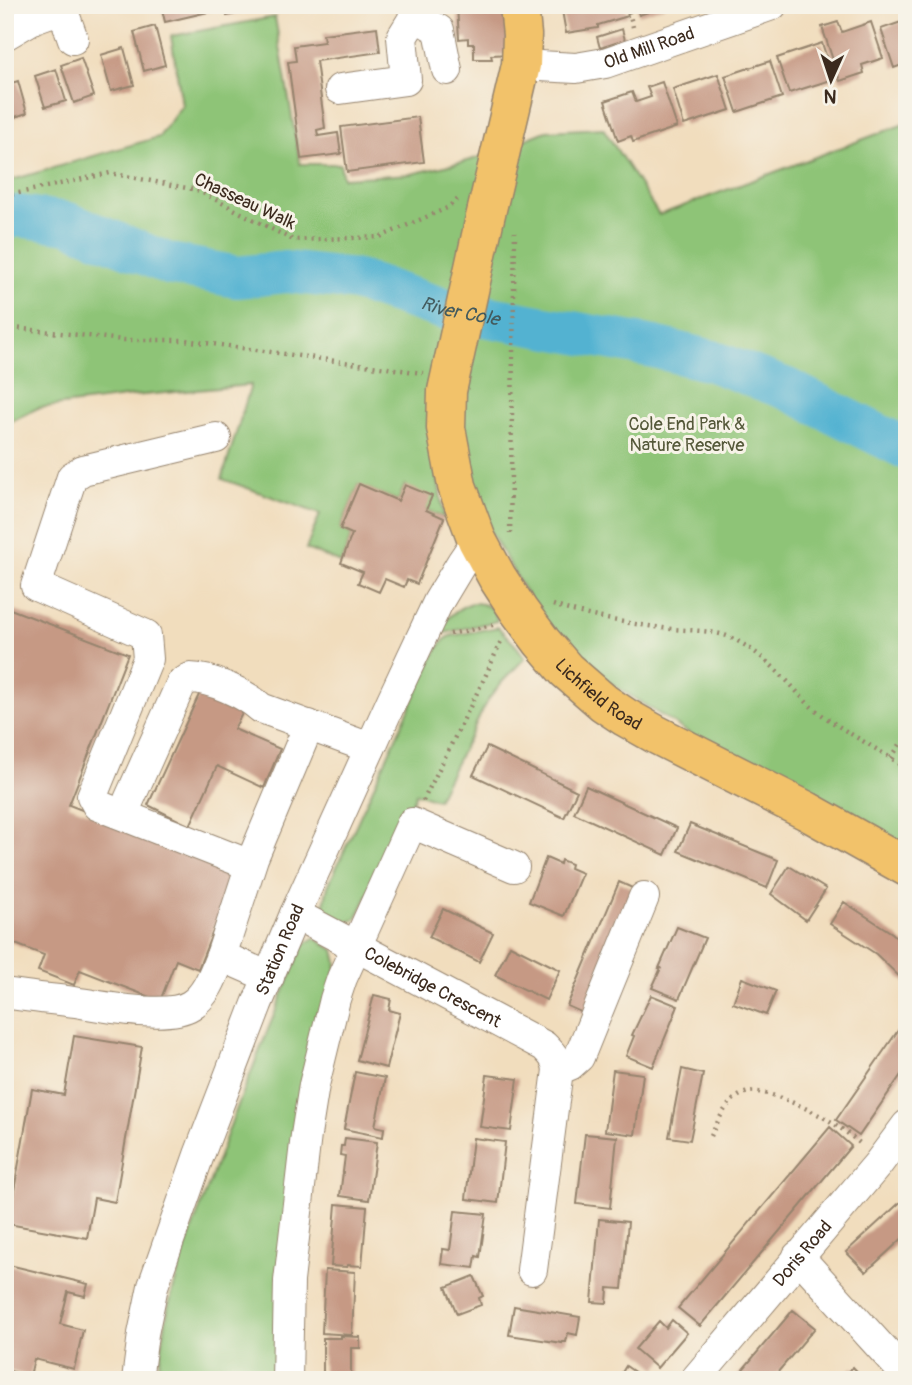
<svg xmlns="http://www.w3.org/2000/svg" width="912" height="1385" viewBox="0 0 912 1385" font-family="Pangolin,sans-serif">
  <rect width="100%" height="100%" fill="#f7f3e8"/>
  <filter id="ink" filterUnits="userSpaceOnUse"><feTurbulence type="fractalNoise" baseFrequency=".0143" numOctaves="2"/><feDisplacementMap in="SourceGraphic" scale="14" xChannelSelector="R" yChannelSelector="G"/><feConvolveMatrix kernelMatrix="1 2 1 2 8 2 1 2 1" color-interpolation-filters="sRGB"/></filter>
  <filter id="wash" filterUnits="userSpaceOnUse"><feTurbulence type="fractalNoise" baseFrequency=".00686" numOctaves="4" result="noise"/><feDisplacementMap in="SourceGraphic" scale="28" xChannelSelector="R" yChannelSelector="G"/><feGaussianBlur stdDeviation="1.57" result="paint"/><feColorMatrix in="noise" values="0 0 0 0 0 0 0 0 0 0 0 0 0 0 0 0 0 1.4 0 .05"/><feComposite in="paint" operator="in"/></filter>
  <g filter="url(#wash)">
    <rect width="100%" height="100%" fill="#f1ddbd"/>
    <path fill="#8ec477" stroke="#64774a" stroke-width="2" d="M275 17 300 164H340L343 178 411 174 471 160 487 154 432 441 444 518 426 510 405 485 398 501 359 485 340 529 352 534 341 563 306 549 320 514 222 479 251 385 133 396 38 408 5 424V182L159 137 182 105 171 36Z
      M907 123V855L712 748 581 664 544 624 480 514 458 400 511 145 546 131 603 128 659 215Z
      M472 603C484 603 496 607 497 621L445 633 440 631C447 616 457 608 472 603Z
      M498 627 517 647 525 658 502 682 488 700 437 800 416 793 388 854 356 919 343 924 325 915 323 909 328 886 433 657 442 642 450 636Z
      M314 938 334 950 337 963 277 1380H157L168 1308 184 1252 233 1118 267 1032 298 957 304 945Z"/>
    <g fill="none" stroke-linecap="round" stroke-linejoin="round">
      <path stroke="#52b2d1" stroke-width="42" id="s1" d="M5 219 18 216 68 223 169 264 237 277 286 272 356 280 441 308 654 347 712 361 787 389 907 449"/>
    </g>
    <g id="blocks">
      <path fill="#c69984" d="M161 5H267V6L227 16 225 8 165 22Z
        M457 5H510L512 54 491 55 492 59H474V44H468V38L459 39Z
        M561 5H595V7L600 5H625L628 16 598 25V28L566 33Z
        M636 5H667V6L639 15Z
        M907 20V63L894 68 881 29Z
        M838 22 842 32 871 22 883 58 862 65 864 73 840 81 822 27Z
        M155 26 165 65 144 71 134 32Z
        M377 27 380 52 316 61 325 128 317 130 318 136 338 133 341 154 301 159 288 62 296 61 294 46 324 42 323 34Z
        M622 29 625 40 600 48 597 37Z
        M822 43 834 79 789 93 777 58Z
        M124 48 134 85 111 91 101 55Z
        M81 58 94 96 74 103 61 65Z
        M770 61 782 97 737 112 725 76Z
        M56 69 66 101 45 107 35 76Z
        M718 74 730 110 684 125 673 89Z
        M18 81 27 113 9 119 5 108V85Z
        M662 82 677 127 633 142 631 136 618 141 605 101 632 92 636 102 651 97 647 87Z
        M418 117 424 162 347 172 341 127Z
        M359 484 398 501 405 485 432 496 426 510 444 518 417 584 407 580 404 587 385 579 379 592 358 583 363 572 341 563 352 534 340 529Z
        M5 607 128 654 69 805 237 871 198 969 176 960 160 1001 80 970 74 985 38 971 44 955 5 940Z
        M203 686 246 706 234 729 280 749 264 788 217 766 190 826 148 805Z
        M487 747 577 791 564 818 473 775Z
        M586 786 677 828 665 855 574 813Z
        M690 824 778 860 767 888 678 851Z
        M546 858 560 864 561 860 571 864 570 868 582 873 564 916 529 902Z
        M789 866 826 889 806 920 771 894Z
        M619 882 637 890 585 1014 567 1006Z
        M844 902 892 933 907 946V984L876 954 830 924Z
        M443 909 493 933 479 962 429 937Z
        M677 927 705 938 679 999 652 988 661 968H659Z
        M510 945 560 970 546 1000 495 975Z
        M742 978 776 991 766 1015 733 1003Z
        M374 995 391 999 389 1010 400 1013 386 1068 357 1060Z
        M651 995 678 1006 653 1067 626 1056 634 1036 632 1035Z
        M899 1029 907 1034V1066L859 1136 836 1120Z
        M74 1036 142 1047 115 1202 94 1198 87 1238 8 1224 32 1089 64 1095Z
        M682 1069 703 1074 690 1140 669 1137Z
        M613 1070 643 1074 635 1135 605 1131Z
        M355 1072 385 1078 375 1126 384 1128 383 1137 344 1129Z
        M487 1075 518 1079 511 1131 480 1127Z
        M830 1127 851 1146 700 1326 678 1308Z
        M585 1134 617 1137 610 1208 577 1204Z
        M345 1138 377 1142 369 1200 340 1196 345 1156 340 1155 341 1146H344Z
        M473 1138 505 1142 498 1203 466 1199Z
        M907 1196V1234L866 1272 846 1252Z
        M336 1204 367 1207 362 1266 347 1265V1267L331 1266Z
        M455 1211 486 1214 480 1257 476 1256 474 1268 441 1264 443 1249 450 1250Z
        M599 1219 628 1222 622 1289 608 1288 607 1303 592 1302Z
        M5 1264 88 1284 85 1296 68 1292 60 1324 83 1330 74 1369 34 1359 30 1376 5 1370Z
        M325 1270 355 1272 352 1335 322 1333Z
        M474 1276 483 1296 479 1298 481 1305 457 1314 446 1287Z
        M514 1306 580 1317 577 1335 568 1333 566 1342H562V1343L509 1335Z
        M793 1310 815 1328 777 1373 771 1380H734Z
        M672 1320 687 1333 657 1368 635 1349 659 1321 666 1328Z
        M341 1336 360 1337V1348H351V1380H323V1338H341Z
        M626 1366 646 1380H619L618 1379Z
        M853 1367 865 1380H838Z"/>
    </g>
  </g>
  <g filter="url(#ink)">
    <use href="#blocks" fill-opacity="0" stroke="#96846e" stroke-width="2"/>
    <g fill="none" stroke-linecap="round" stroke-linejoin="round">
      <defs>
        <g id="minor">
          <path d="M415 16 439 30 447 70"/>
          <path d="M5 35 34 18 62 8 73 39"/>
          <path id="s2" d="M521 65 576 68 605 63 772 5"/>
          <path d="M340 89 406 80 402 37 415 16 412 5"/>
          <path d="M216 438 83 470 72 477 36 586 146 635 148 659 92 796 97 805 250 865"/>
          <path d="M129 800 181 684 190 678C211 678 246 694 261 708L370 748"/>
          <path id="s3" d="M295 914 544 1046C552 1054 557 1059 558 1070"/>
          <path d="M269 977 221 956 253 858 309 725"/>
          <path d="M5 993C28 997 51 999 74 1002 102 1006 168 1020 191 1005 207 995 214 973 221 956"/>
          <path d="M798 1256 907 1376"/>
          <path d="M532 1270 558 1070 570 1065 579 1057 644 897"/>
          <path id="s4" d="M137 1380 143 1334 153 1286 199 1155 257 1004 295 914 392 700 438 602 462 562 477 540"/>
          <path d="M287 1380 289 1281 306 1135 314 1085 335 999 342 978 412 823 514 867"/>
          <path id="s5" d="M695 1380 878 1164 907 1125"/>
        </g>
        <g id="major">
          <path id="s6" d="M519 5 522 35 521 65 484 222 447 391 446 428 457 486 477 540 497 577 519 611 542 642 566 670 604 703 625 717 657 735 807 811 907 867"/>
        </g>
      </defs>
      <use href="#minor" stroke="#96846e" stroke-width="32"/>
      <use href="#major" stroke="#96846e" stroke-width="41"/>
      <path stroke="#96846e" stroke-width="4.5" stroke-dasharray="2 5" stroke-linecap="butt" d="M627 5 633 27
        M5 196 110 173 197 190 293 240 380 237 447 208 458 199
        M5 327 124 340H184L423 373
        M510 534 515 232
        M553 605C588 617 627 623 663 628 684 631 707 629 727 636 747 644 768 661 783 677 795 688 803 701 817 711 845 733 878 748 907 769
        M450 634 493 625
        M891 758 901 743 907 739
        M423 801 485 677 502 639
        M711 1136C719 1119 728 1096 749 1092 766 1088 815 1112 830 1121 841 1128 851 1136 861 1144"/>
      <use href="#minor" stroke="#fff" stroke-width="30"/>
      <use href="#major" stroke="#f2c26a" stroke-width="38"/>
    </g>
  </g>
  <g text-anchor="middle" stroke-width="6" stroke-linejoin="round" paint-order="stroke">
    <g font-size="18" fill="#3b2a1e" stroke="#f7f3e8">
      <text dy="6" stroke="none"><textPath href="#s2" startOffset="131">Old Mill Road</textPath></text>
      <text transform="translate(245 201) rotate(25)" y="6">Chasseau Walk</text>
      <text dy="6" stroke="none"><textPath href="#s6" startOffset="747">Lichfield Road</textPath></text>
      <text dy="6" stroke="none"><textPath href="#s4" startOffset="455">Station Road</textPath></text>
      <text dy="6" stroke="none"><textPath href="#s3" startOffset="156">Colebridge Crescent</textPath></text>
      <text dy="6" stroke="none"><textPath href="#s5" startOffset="166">Doris Road</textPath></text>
    </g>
    <g font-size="18" fill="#545839" stroke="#f7f3e8">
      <text x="687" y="430">Cole End Park &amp;<tspan x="687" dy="21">Nature Reserve</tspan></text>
    </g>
    <g font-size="19" font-style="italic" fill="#435a5d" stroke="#f7f3e8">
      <text dy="7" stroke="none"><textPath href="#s1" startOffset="471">River Cole</textPath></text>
    </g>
  </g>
  <rect width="912" height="1385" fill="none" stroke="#f7f3e8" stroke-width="28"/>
  <g transform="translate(831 80) rotate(183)" stroke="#f7f3e8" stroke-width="5" paint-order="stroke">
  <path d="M0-5L12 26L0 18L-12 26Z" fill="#3b2a1e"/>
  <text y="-10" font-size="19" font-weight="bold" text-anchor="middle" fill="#3b2a1e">N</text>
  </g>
</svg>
